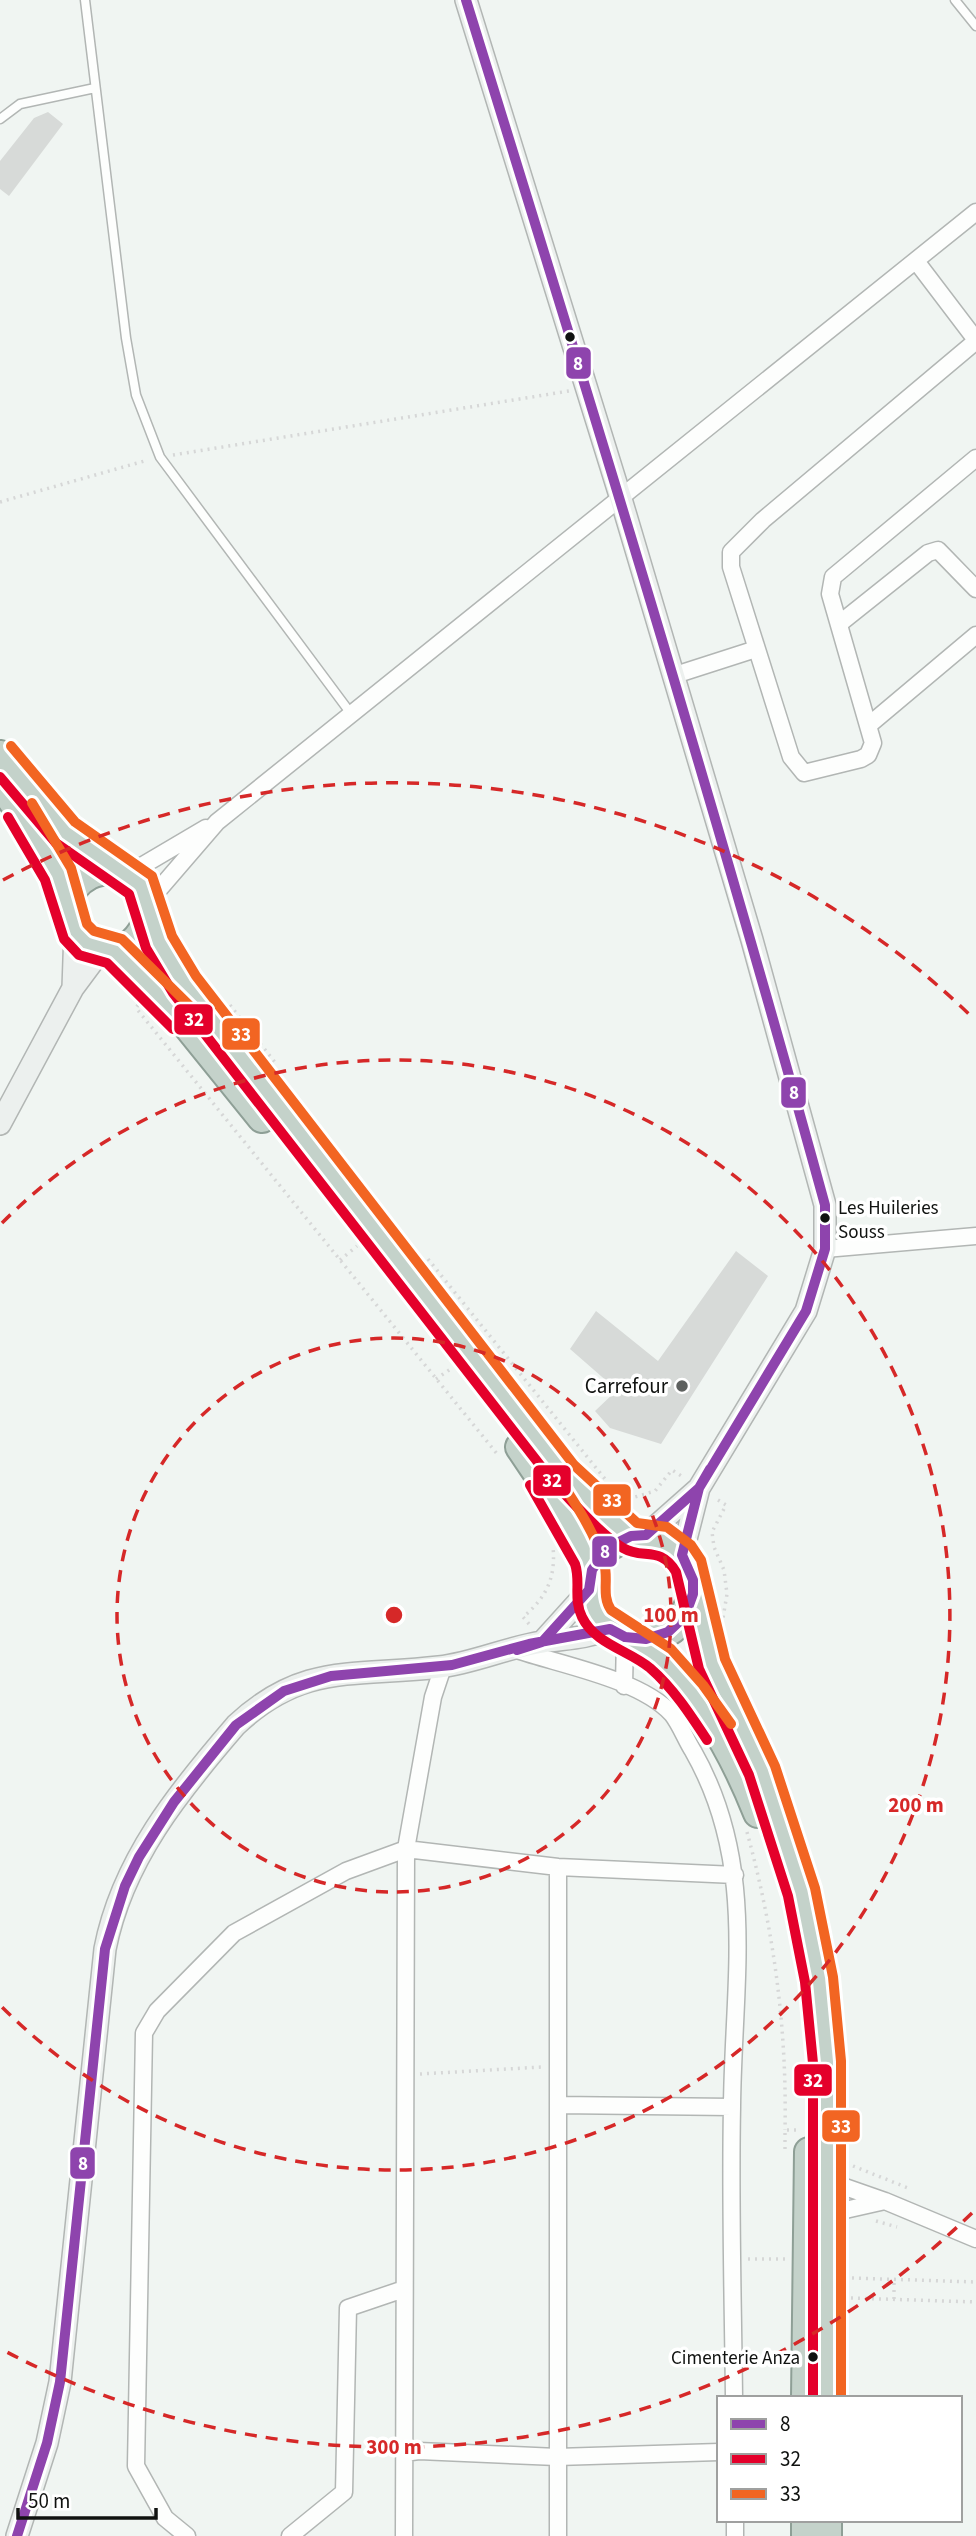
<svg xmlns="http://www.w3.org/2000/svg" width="976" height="2536" viewBox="0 0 976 2536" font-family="'Source Sans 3',sans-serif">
  <rect width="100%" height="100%" fill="#f0f5f2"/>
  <path fill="#d7dad8" d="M48 112 63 124 9 196 0 189V161L34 118Z
    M736 1251 768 1276 661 1444 610 1428 595 1411 617 1390 570 1349 596 1311 658 1361Z"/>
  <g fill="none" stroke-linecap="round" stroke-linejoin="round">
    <defs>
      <path id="lane" d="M85 0 126 338 136 395 160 457 352 715
        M955 0 976 26
        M0 119 20 104 95 88"/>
      <path id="street" d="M916 261 976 340
        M976 341 763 520 731 552V567L791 757 804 773 861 759 868 755 873 743 830 594 833 577 976 458
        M839 624 928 553 938 550 976 589
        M672 676 756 649
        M869 725 976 635
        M128 874 206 828
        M149 901 217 822 976 212
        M825 1249 976 1236
        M517 1650C561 1665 640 1679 672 1714 680 1724 686 1740 693 1751 758 1865 733 1982 732 2107 730 2204 733 2301 734 2398
        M624 1686 625 1637
        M558 2105 732 2107
        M825 2180 885 2201 976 2239
        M823 2215 885 2201
        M404 2453 419 2451 557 2457 719 2452
        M735 2520V2536
        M187 2536 165 2518 136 2466 144 2033 157 2011 234 1933 346 1871 406 1849 558 1867 735 1875
        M290 2536 344 2492 348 2308 404 2289
        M404 2536 406 1849 433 1697 443 1667
        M558 2536V1867"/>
      <path id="secondary" d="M466 0 621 499 752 940 825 1205V1249L806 1311 699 1488 646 1535
        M73 988 75 931
        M0 1124 73 988 102 949
        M682 1555 699 1488
        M542 1642 589 1590
        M17 2536 47 2443 60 2382 105 1949C122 1861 179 1791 236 1725 303 1662 355 1677 439 1667 474 1663 508 1647 542 1642 569 1638 583 1639 610 1629"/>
      <path id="highway" d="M0 755 51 819 116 870
        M8 794 48 853 69 904
        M149 917C119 999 28 907 89 875 100 870 113 868 125 873 150 884 143 902 151 921 167 964 194 999 221 1035L564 1474 631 1536
        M113 950 174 1009 262 1118
        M520 1447 551 1493 592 1570
        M693 1594C687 1616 675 1633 652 1638 587 1653 565 1554 629 1537 643 1533 660 1537 672 1546 696 1564 694 1599 700 1626 714 1682 747 1731 767 1785 797 1861 817 1940 824 2021 835 2146 827 2273 827 2398
        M634 1639C697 1687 729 1741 758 1813
        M806 2398 809 2152
        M806 2536V2520
        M827 2536V2520"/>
    </defs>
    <use href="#lane" stroke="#b2b6b4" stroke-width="11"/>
    <use href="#street" stroke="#b2b6b4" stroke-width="19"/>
    <use href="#secondary" stroke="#b2b6b4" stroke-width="24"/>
    <use href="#highway" stroke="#8e9f96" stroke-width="32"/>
    <path stroke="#d6d7d7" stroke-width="3.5" stroke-dasharray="2 5" stroke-linecap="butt" d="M173 455 569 391
      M0 502 148 460
      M138 1005 136 1008 498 1455
      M230 1005 277 1065
      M428 1259 605 1479
      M340 1260 357 1246
      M436 1379 452 1368
      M616 1489 635 1497 655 1491 672 1470 683 1477
      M718 1500 726 1505 712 1532 714 1547 724 1570 727 1594 723 1618
      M529 1624 523 1617C546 1598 556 1578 553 1547
      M747 1832C774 1931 787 2028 785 2130
      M420 2074 542 2067
      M785 2149V2130H800
      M853 2166 908 2188
      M876 2221 897 2227
      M748 2259H786
      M852 2278 976 2282
      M851 2298 976 2302
      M894 2299V2280"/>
    <use href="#lane" stroke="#fdfefd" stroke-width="8"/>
    <use href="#street" stroke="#fdfefd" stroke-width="16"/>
    <use href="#secondary" stroke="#ecf0ee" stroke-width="21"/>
    <use href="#highway" stroke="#c4d2ca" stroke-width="28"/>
    <defs>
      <path id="bus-1" d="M517 1650 542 1642 589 1590 592 1570 607 1548 631 1536 646 1535 699 1488 710 1469
        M17 2536 47 2443 60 2382 105 1949 125 1886 139 1857 174 1802 236 1725 284 1691 331 1676 452 1665 529 1644 610 1629 625 1637 646 1639 668 1632 685 1616 693 1594V1580L682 1555 699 1488 806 1311 825 1249V1205C714 801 590 400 466 0"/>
      <path id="bus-2" d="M0 777 56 843 129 894 146 948 173 993 554 1483C574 1503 600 1534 623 1548 643 1560 660 1545 676 1572L699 1669 749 1775 788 1896 805 1982 813 2063V2398
        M8 817 45 880 64 939 79 955 107 963 173 1029
        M530 1485 575 1564C581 1581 573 1599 582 1617 595 1644 628 1650 650 1668 673 1688 690 1714 707 1740"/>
      <path id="bus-3" d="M11 746 75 822 152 876 172 936 196 976 574 1465 637 1523 667 1527 691 1545 701 1560 725 1659 775 1766 815 1888 833 1977 841 2061V2398
        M32 803 71 868 87 924 94 931 122 939 193 1009
        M554 1471C572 1499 594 1530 604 1563 609 1579 601 1595 611 1610L671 1649 703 1685 731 1724"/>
    </defs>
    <use href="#bus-1" stroke="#fff" stroke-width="16"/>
    <use href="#bus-2" stroke="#fff" stroke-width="16"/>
    <use href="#bus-3" stroke="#fff" stroke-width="16"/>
    <use href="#bus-1" stroke="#8e44ad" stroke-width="10"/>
    <use href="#bus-2" stroke="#e4002b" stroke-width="10"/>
    <use href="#bus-3" stroke="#f26522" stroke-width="10"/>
  </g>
  <g fill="none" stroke="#d62828" stroke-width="3.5" stroke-dasharray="12 9">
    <circle cx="394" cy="1615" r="277"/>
    <path d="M2 1223A555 555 0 1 1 2 2007"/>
    <path d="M972 2213A832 832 0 0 1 3 2350M3 880A832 832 0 0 1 972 1017"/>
  </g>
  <g fill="#101210" stroke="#fff" stroke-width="2.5">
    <circle cx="570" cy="337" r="6"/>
    <circle cx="825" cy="1218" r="6"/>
    <circle cx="813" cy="2357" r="6"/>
  </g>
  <circle fill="#5e615f" stroke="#fff" stroke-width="2.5" cx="682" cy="1386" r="7"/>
  <g text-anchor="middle" stroke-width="7" stroke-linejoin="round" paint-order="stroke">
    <g font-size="19" fill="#101210" stroke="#fff" text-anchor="start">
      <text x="838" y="1214">Les Huileries<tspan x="838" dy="24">Souss</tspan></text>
      <text x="800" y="2364" text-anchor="end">Cimenterie Anza</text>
    </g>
    <g font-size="21" fill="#101210" stroke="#fff" text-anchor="end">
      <text x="668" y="1393">Carrefour</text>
    </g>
  </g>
  <circle cx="394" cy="1615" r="10" fill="#d62828" stroke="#fff" stroke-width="3.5"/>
  <g font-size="21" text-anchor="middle" font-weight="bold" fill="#d62828" stroke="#fff" stroke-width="7" stroke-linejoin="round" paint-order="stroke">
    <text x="671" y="1622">100 m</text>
    <text x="916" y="1812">200 m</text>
    <text x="394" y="2454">300 m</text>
  </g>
  <g stroke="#fff" stroke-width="2.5">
    <rect x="565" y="346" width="27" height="34" rx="7" fill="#8e44ad"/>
    <rect x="173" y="1003" width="41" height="33" rx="7" fill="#e4002b"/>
    <rect x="221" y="1017" width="40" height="34" rx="7" fill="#f26522"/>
    <rect x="780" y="1076" width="27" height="33" rx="7" fill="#8e44ad"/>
    <rect x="532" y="1464" width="40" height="33" rx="7" fill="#e4002b"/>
    <rect x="592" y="1483" width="40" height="34" rx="7" fill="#f26522"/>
    <rect x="591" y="1535" width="27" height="33" rx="7" fill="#8e44ad"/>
    <rect x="793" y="2063" width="40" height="34" rx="7" fill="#e4002b"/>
    <rect x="821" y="2109" width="40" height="34" rx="7" fill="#f26522"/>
    <rect x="69" y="2146" width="27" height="34" rx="7" fill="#8e44ad"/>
  </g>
  <g font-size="19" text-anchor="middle" font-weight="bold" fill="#fff">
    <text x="578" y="370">8</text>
    <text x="194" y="1026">32</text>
    <text x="241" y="1041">33</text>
    <text x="794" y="1099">8</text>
    <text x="552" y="1487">32</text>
    <text x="612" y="1507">33</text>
    <text x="605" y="1558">8</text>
    <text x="813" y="2087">32</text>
    <text x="841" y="2133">33</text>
    <text x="83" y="2170">8</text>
  </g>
  <rect x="717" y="2396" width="245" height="126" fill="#ffffff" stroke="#9fa09f" stroke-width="2"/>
  <rect x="731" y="2419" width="35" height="10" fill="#8e44ad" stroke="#9fa09f" stroke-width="2"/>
  <text x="780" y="2431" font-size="21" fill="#101210">8</text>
  <rect x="731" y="2454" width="35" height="10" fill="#e4002b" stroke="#9fa09f" stroke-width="2"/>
  <text x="780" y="2466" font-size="21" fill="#101210">32</text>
  <rect x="731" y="2489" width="35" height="10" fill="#f26522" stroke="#9fa09f" stroke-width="2"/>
  <text x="780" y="2501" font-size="21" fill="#101210">33</text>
  <path d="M18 2508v10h138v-10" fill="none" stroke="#101210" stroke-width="3.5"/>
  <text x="28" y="2508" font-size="21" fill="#101210" stroke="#ffffff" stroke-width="5" paint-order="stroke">50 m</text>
</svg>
